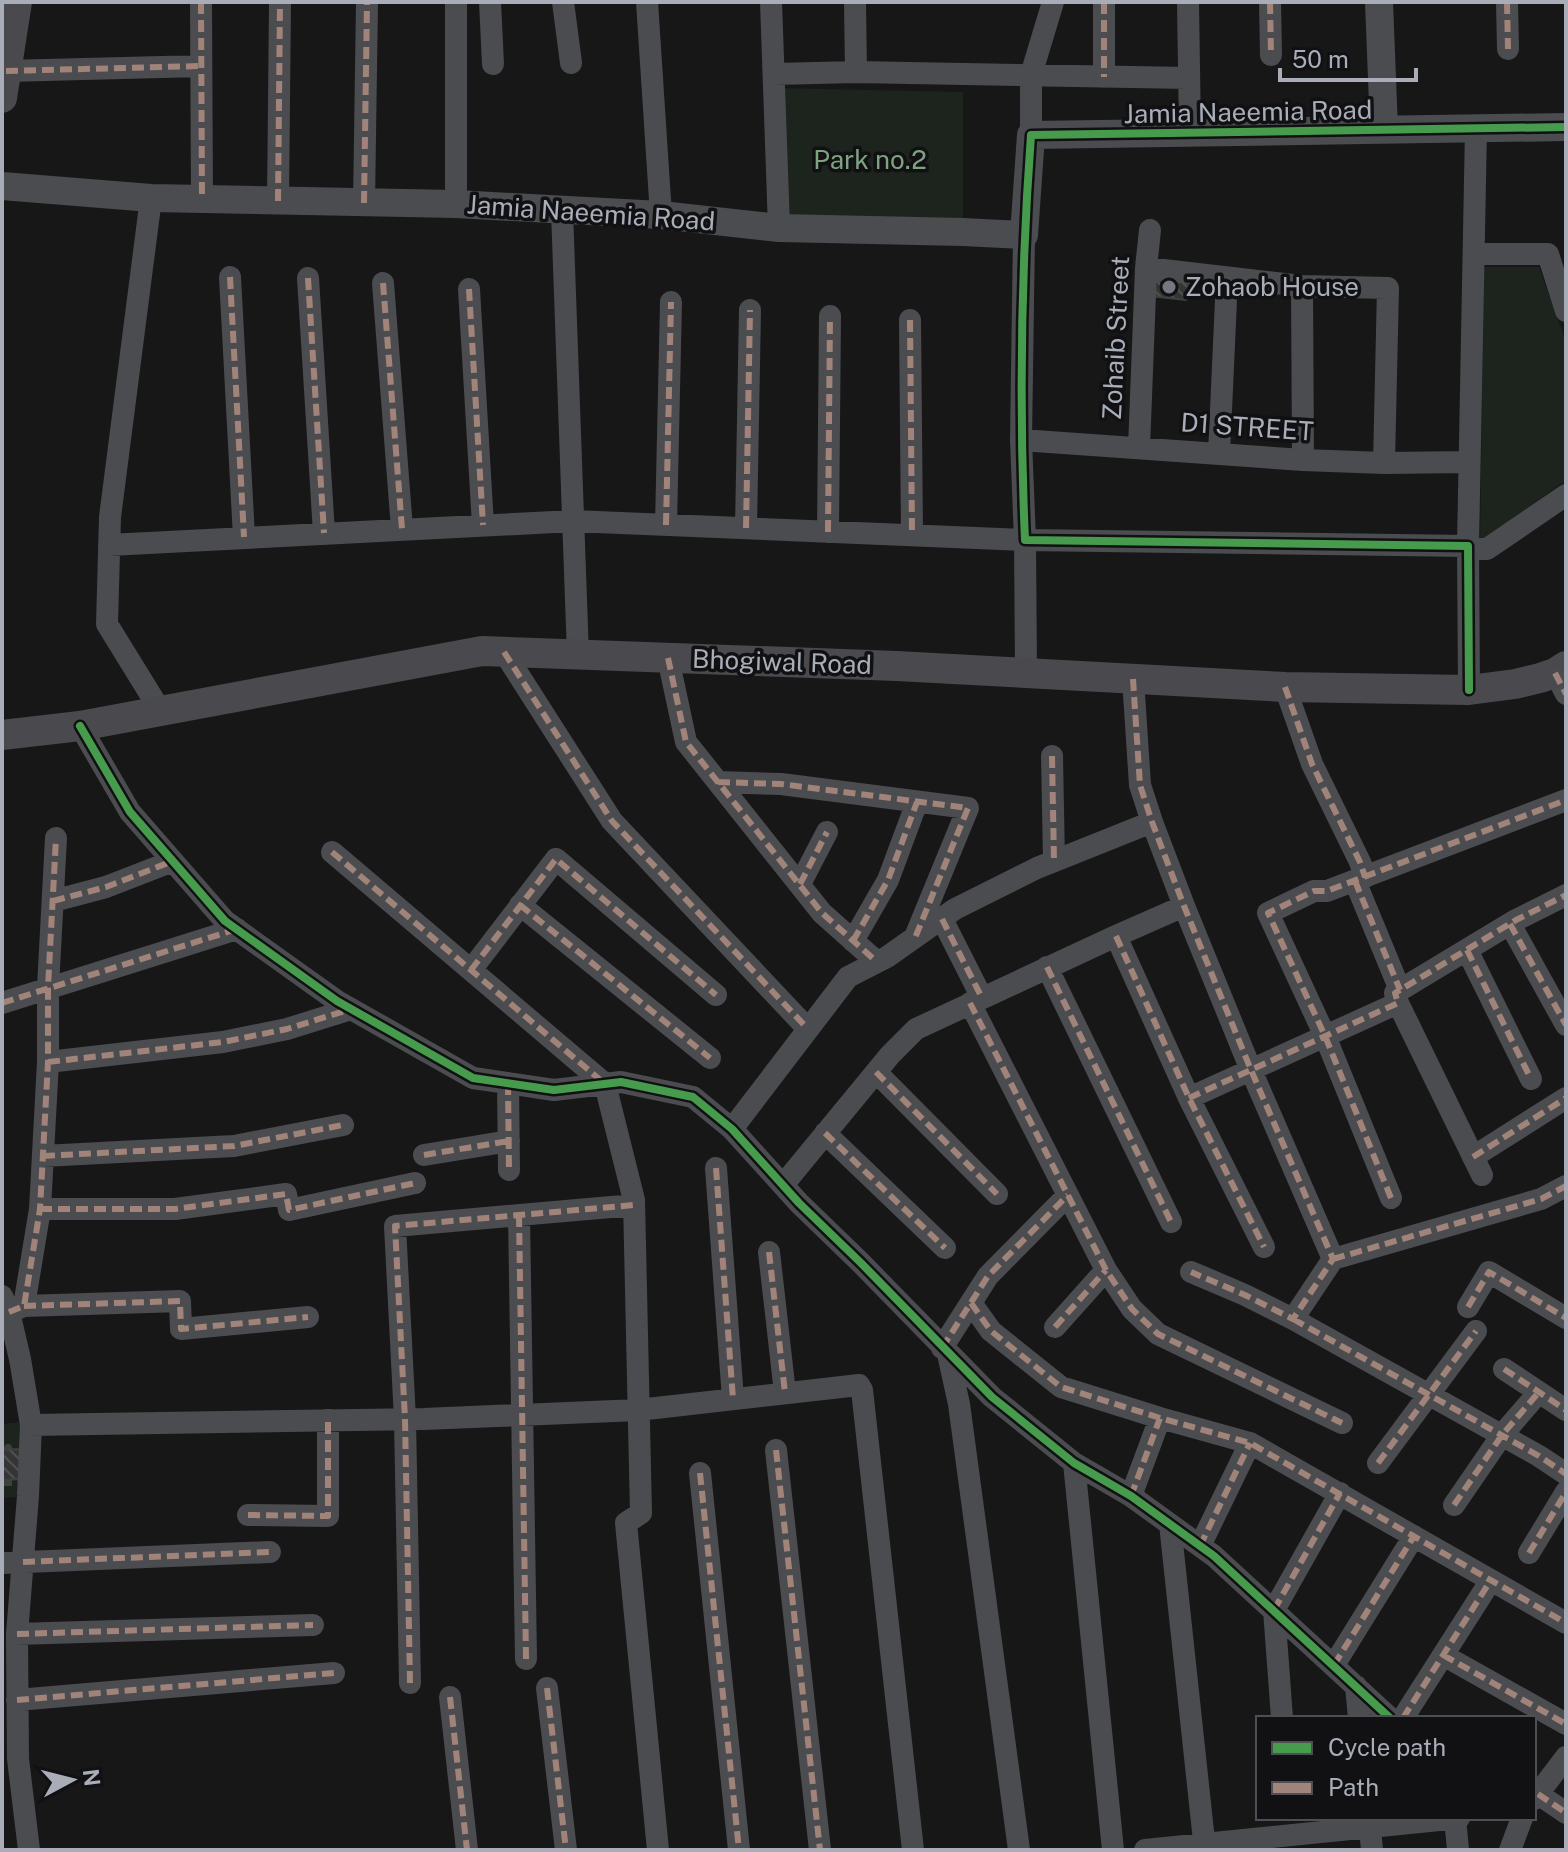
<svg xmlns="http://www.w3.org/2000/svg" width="1568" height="1852" viewBox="0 0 1568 1852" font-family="'Public Sans',sans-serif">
  <defs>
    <pattern id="cemetery-stones" width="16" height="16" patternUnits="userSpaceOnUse" patternTransform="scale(2)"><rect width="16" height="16" fill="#1d241e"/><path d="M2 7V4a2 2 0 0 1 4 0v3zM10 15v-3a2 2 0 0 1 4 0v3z" fill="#3b413d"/></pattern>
    <pattern id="building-back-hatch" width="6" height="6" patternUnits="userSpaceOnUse" patternTransform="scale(2)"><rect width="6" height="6" fill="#353536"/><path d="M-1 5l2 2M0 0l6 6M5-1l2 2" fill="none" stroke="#4f5051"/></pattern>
  </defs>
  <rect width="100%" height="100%" fill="#171717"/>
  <path fill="#1d241e" d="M773 88 963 92V232L779 228Z
    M1484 267H1539L1566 342V480L1480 542Z"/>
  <path fill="url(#cemetery-stones)" d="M26 1422V1496L2 1498V1424Z"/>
  <path fill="url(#building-back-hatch)" stroke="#3f4043" stroke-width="2" d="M1151 272 1189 278 1186 300 1151 296Z
    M21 1449 22 1479 2 1480V1450Z"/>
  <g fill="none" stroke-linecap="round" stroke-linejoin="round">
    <path stroke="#4b4c50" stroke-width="22" d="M201 2 202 200
      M490 2 493 64
      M563 2 571 63
      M647 2 661 215
      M771 2 779 228
      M855 2 856 72
      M1104 2V77
      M1188 2 1190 133
      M1270 2 1271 55
      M1507 2 1508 49
      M6 71 201 66
      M774 74 856 72 1189 78
      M1031 135V75L1053 2
      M151 198 110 517 107 624 160 710
      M278 201 280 2
      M364 203 367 2
      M456 204V2
      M562 211 578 655
      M1024 235 1021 440 1025 540 1468 546 1469 690
      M1474 254H1548L1566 311
      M1146 268 1302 286 1388 288 1384 463
      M230 277 244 537
      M308 278 324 533
      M383 283 402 529
      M1302 286 1303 460
      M469 289 483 525
      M910 320 912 535
      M1021 440 1303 460 1384 463 1469 462
      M1139 448 1146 268 1150 230
      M1219 454 1227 278
      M666 525 671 302
      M746 528 750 310
      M828 532 830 316
      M109 545 573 521 1025 540 1026 673
      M1468 546 1476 128
      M1469 549H1487L1566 495
      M504 652 612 821 807 1028
      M668 658 686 742 822 913 877 962
      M1555 673 1566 694
      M1133 679 1140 785 1152 822 1184 906 1251 1070 1333 1259 1293 1319 1245 1295 1191 1272
      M1285 687 1312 764 1360 862 1365 877
      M80 726 130 812 225 921 337 1001 473 1078 554 1090 621 1082 693 1097 732 1129 799 1203 861 1263 992 1397 1074 1463 1131 1496 1214 1556 1390 1718
      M1052 756 1054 861
      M718 782 781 784 968 808 915 937
      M332 852 605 1084 634 1200 641 1513 626 1523 658 1850
      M1355 881 1400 990
      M800 884 827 832
      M53 901 106 887 173 861
      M520 905 710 1058
      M942 919 982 998
      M1510 924 1566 1025
      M1116 936 1189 1098 1264 1247
      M853 941 888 880 917 802
      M1467 950 1531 1079
      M1047 967 1171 1222
      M471 970 556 859 716 995
      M2 1003 237 929
      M970 1003 1106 1270 1132 1309 1158 1334 1342 1423
      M1398 1003 1482 1175
      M48 1062 223 1042 287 1029 351 1009
      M876 1072 997 1194
      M508 1083 509 1170
      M1189 1098 1398 1003 1395 993 1516 920 1566 895
      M732 1129 848 977 887 957 955 909 1037 868 1152 822
      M825 1133 945 1248
      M424 1155 509 1141
      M43 1156 234 1146 343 1125
      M1473 1157 1566 1098
      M716 1168 733 1399
      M783 1185 890 1055 916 1029 1116 936 1184 906
      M1391 1198 1325 1036 1268 913 1314 891H1327L1566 800
      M40 1209H175L286 1194 289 1210 415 1183
      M519 1215 526 1659
      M769 1252 785 1393
      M1333 1259 1541 1199 1566 1186
      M2 1296 9 1312 20 1359 31 1425 28 1496 17 1634 18 1759 29 1850
      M971 1303 991 1331 1061 1387 1160 1418 1250 1443 1566 1623
      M24 1306 180 1301 181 1329 308 1317
      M1468 1307 1489 1272 1566 1318
      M9 1312 24 1306 40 1209 48 1062V987L56 838
      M1293 1319 1539 1456 1566 1474
      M1055 1327 1106 1270
      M942 1348 988 1276 1068 1195
      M948 1354 959 1404 1019 1850
      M1504 1369 1566 1410
      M31 1425 424 1419 638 1410 859 1385 862 1390 913 1850
      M776 1450 820 1850
      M1074 1463 1113 1850
      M1378 1463 1476 1331
      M700 1473 739 1850
      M1131 1496 1160 1418
      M1454 1505 1502 1435 1539 1392
      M248 1515 328 1516V1420
      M1170 1524 1205 1850
      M1200 1546 1250 1443
      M1529 1553 1566 1492
      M2 1563 270 1552
      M17 1634 313 1625
      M1443 1655 1566 1724
      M1334 1665 1414 1536
      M410 1683 405 1419 395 1226 634 1205
      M1356 1686 1359 1718
      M547 1688 566 1850
      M450 1697 467 1850
      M17 1700 334 1673
      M1282 1718 1274 1610 1340 1493
      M1403 1718 1491 1580
      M1538 1794 1566 1813
      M1534 1799 1566 1757
      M1369 1818 1372 1850
      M1455 1818 1458 1850
      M1145 1850 1459 1818
      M1510 1850 1522 1818"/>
    <path stroke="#4b4c50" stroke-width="28" d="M1379 2 1384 129
      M2 186 151 198 456 204 661 215 779 228 963 232 1024 235 1031 135 1566 127"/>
    <path stroke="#4a4a4e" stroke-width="30" d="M2 98 17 2
      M2 735 80 726 482 651 897 666 1285 687 1469 690 1515 684 1540 678 1555 673 1566 666"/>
    <path stroke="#a18479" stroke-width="6" stroke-dasharray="12 6" stroke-linecap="butt" d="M201 2 202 200
      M1104 2V77
      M1270 2 1271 55
      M1507 2 1508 49
      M6 71 201 66
      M278 201 280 2
      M364 203 367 2
      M230 277 244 537
      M308 278 324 533
      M383 283 402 529
      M469 289 483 525
      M910 320 912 535
      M666 525 671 302
      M746 528 750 310
      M828 532 830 316
      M504 652 612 821 807 1028
      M668 658 686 742 822 913 877 962
      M1555 673 1566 694
      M1133 679 1140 785 1152 822 1184 906 1251 1070 1333 1259 1293 1319 1245 1295 1191 1272
      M1285 687 1312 764 1360 862 1365 877
      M1052 756 1054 861
      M718 782 781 784 968 808 915 938
      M332 852 605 1084
      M1355 881 1400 990
      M800 884 827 832
      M53 901 106 887 173 861
      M520 905 710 1058
      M942 919 982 998
      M1510 924 1566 1025
      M1116 936 1189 1098 1264 1247
      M853 941 888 880 917 802
      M1467 950 1531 1079
      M1047 967 1171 1222
      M471 970 556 859 716 995
      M2 1003 237 929
      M970 1003 1106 1270 1132 1309 1158 1334 1342 1423
      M48 1062 223 1042 287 1029 351 1009
      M876 1072 997 1194
      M508 1083 509 1170
      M1189 1098 1398 1003 1395 993 1516 920 1566 895
      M825 1133 945 1248
      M424 1155 509 1141
      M43 1156 234 1146 343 1125
      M1473 1157 1566 1098
      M716 1168 733 1399
      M1391 1198 1325 1036 1268 913 1314 891H1327L1566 800
      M40 1209H175L286 1194 289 1210 415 1183
      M519 1215 526 1659
      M769 1252 785 1393
      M1333 1259 1541 1199 1566 1186
      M971 1303 991 1331 1061 1387 1160 1418 1250 1443 1566 1623
      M24 1306 180 1301 181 1329 308 1317
      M1468 1307 1489 1272 1566 1318
      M9 1312 24 1306 40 1209 48 1062V987L56 838
      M1293 1319 1539 1456 1566 1474
      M1055 1327 1106 1270
      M942 1348 988 1276 1068 1195
      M1504 1369 1566 1410
      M776 1450 820 1850
      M1378 1463 1476 1331
      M700 1473 739 1850
      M1131 1496 1160 1418
      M1454 1505 1502 1435 1539 1392
      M248 1515 328 1516V1420
      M1200 1546 1250 1443
      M1529 1553 1566 1492
      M23 1562 270 1552
      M1274 1610 1340 1493
      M17 1634 313 1625
      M1443 1655 1566 1724
      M1334 1665 1414 1536
      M410 1683 405 1419 395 1226 634 1205
      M547 1688 566 1850
      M450 1697 467 1850
      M17 1700 334 1673
      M1403 1718 1491 1580
      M1538 1794 1566 1813"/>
    <defs>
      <path id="cycleway" d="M1469 690 1468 546 1025 540C1019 405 1021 270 1031 135L1566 127
        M80 726 130 812 225 921 337 1001 473 1078 554 1090 621 1082 693 1097 732 1129 799 1203 861 1263 992 1397 1074 1463 1131 1496 1214 1556 1390 1718"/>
    </defs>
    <use href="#cycleway" stroke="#111113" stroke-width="13"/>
    <use href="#cycleway" stroke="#469c4c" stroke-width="8"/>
  </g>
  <circle fill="#757880" stroke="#111113" stroke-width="3" cx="1169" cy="287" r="8"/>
  <g text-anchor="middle" stroke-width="7" stroke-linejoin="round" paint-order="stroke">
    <g font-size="26" fill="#a8adb8" stroke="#111113">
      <text transform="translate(1248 112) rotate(-1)" y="9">Jamia Naeemia Road</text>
      <text transform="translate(591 213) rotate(4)" y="9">Jamia Naeemia Road</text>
      <text transform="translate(1116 338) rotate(-87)" y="9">Zohaib Street</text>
      <text transform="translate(1247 427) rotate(4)" y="9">D1 STREET</text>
      <text transform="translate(782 662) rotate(2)" y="9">Bhogiwal Road</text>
    </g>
    <g font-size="26" fill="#7fa381" stroke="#111113">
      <text x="870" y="169">Park no.2</text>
    </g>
    <g font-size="26" fill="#a8adb8" stroke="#111113" text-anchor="start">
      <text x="1185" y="296">Zohaob House</text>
    </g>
  </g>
  <rect width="1568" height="1852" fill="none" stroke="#a8adb8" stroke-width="8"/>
  <rect x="1256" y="1716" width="280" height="104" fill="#111113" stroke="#4d4f55" stroke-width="2"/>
  <rect x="1272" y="1742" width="40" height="12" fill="#469c4c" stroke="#4d4f55" stroke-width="2"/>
  <text x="1328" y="1756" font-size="24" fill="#a8adb8">Cycle path</text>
  <rect x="1272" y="1782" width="40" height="12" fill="#a18479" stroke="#4d4f55" stroke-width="2"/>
  <text x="1328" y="1796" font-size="24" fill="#a8adb8">Path</text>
  <g transform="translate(72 1780) rotate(83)" stroke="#111113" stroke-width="6" paint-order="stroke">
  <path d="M0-6L14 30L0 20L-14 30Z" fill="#a8adb8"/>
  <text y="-12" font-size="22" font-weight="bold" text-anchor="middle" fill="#a8adb8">N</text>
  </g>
  <path d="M1280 68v12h136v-12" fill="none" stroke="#a8adb8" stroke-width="4"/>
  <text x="1292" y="68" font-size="24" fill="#a8adb8" stroke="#111113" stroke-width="6" paint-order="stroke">50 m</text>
</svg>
